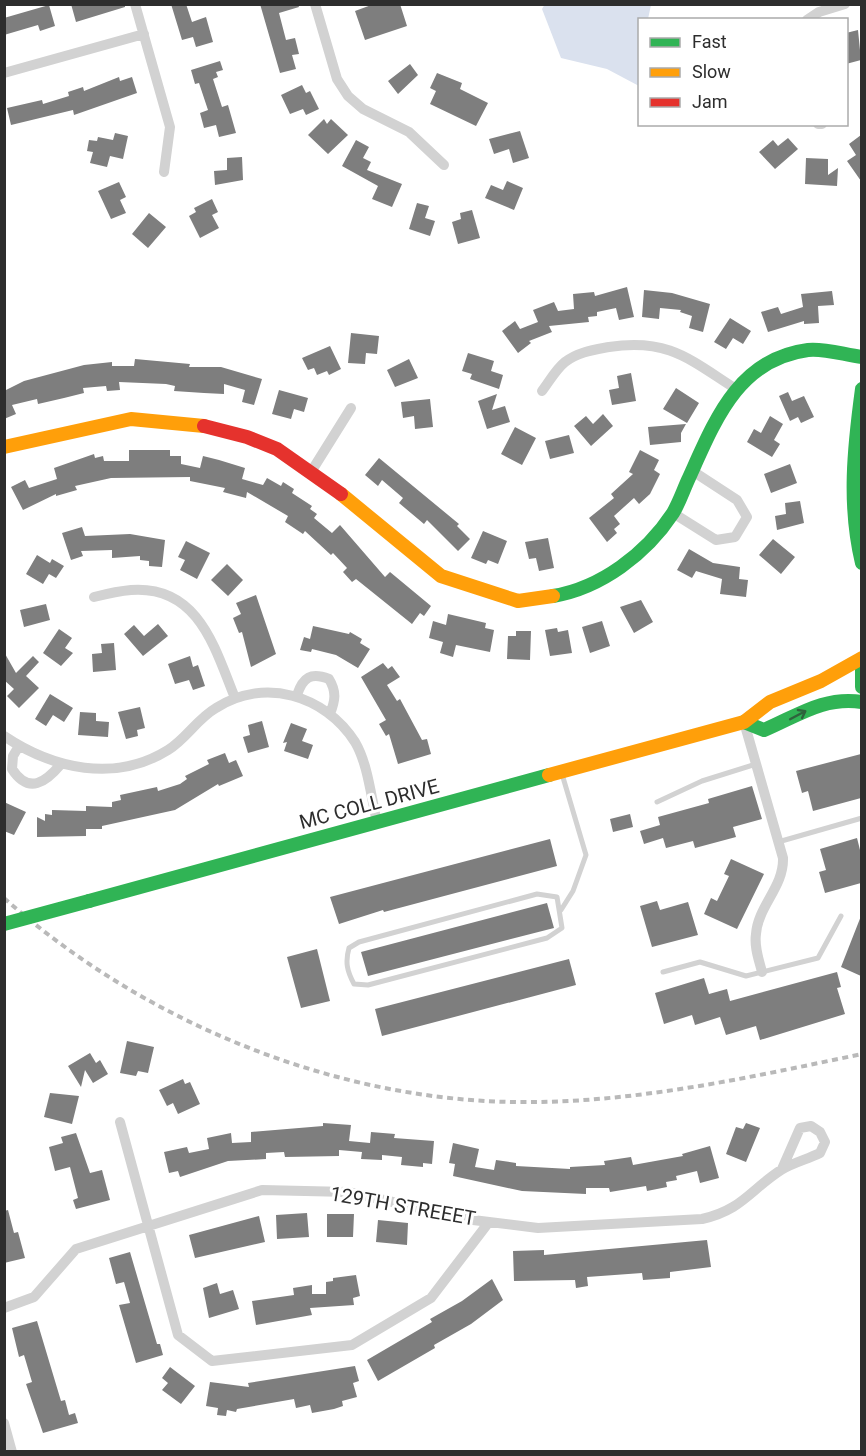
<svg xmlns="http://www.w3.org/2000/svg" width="866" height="1456" viewBox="0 0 866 1456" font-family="Roboto,sans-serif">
  <rect width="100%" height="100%" fill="#fff"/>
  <path fill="#dae1ee" d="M545 4 651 5 648 19 640 20 639 86 607 69 561 58 542 9Z"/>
  <path fill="#7e7e7e" d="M71 4H125V7L76 22Z
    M171 4H186L192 22 206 17 213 42 196 47 193 37 182 40Z
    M260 4H298L299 7 279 13 286 40 295 38 299 54 292 55 296 69 280 73Z
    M374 4H400L407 26 365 40 355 11Z
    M49 5 55 26 40 31 38 25 4 35V18Z
    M858 30 861 60 846 64V33Z
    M220 61 223 70 216 72 218 77 213 79 222 107 228 105 236 133 219 137 216 125 204 128 200 113 208 110 199 83 195 84 191 70Z
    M410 64 418 75 398 94 388 81Z
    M437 73 462 83 460 89 488 103 476 126 430 104 436 91 430 88Z
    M119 77 120 81 132 77 137 93 74 115 73 110 11 125 7 108 42 100 43 104 69 96 68 92 83 87 84 91Z
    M302 85 306 93 310 91 319 109 306 115 303 109 290 114 281 95Z
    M324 119 327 124 331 119 348 135 328 154 308 135Z
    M520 131 529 158 513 163 509 149 494 154 489 139Z
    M115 133 128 136 123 159 110 156 107 167 90 163 93 152 87 151 89 140 97 141 98 137 113 140Z
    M861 135V181L847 161 856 155 849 144Z
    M788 138 798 149 775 169 759 152 773 140 778 146Z
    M356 140 369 147 363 158 371 162 367 170 402 184 392 207 372 199 378 186 342 166Z
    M242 157 243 180 215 185 214 171 227 170V158Z
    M806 158 828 159V175L838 168 837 186 805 184Z
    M507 181 523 188 514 210 485 198 491 185 503 190Z
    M119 182 126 197 120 200 126 213 111 219 98 191Z
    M212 199 218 212 212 215 219 228 200 238 189 216 196 212 194 208Z
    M417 203 429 206 425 218 435 221 430 236 409 229Z
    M472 210 480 238 458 244 452 222 461 219 460 213Z
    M149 213 166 227 148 248 132 234Z
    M627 287 634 317 619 320 616 308 597 312V316L588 317 589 322 549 326 552 332 529 341 531 343 518 353 502 331 515 321 520 329 538 322 533 310 554 302 558 311 574 309 573 294 594 292 595 296Z
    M644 290 672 293 710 304 703 332 689 328 692 316 680 312 681 310 660 308 659 319 642 317Z
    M832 291 834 305 818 306 819 323 804 324V321L768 332 761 312 778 307 781 314 803 307 801 294Z
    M730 318 751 331 743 344 733 338 726 349 714 342Z
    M351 333 379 336 377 354 366 353 365 364 348 363Z
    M330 346 341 369 329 375 327 371 317 375 314 368 308 370 302 358Z
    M468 353 494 361 491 371 503 375 499 389 470 379 472 374 462 371Z
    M135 359 190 364 189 367H221L262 379 254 405 242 402 245 390 224 384V394L204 393 174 391 175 386 166 384 119 382 120 390 107 391 106 386 83 388 84 393 64 398 38 404 37 399 12 405 16 414 4 419V387L6 390 24 381 84 365 112 362V366H134Z
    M409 359 418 378 395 387 387 370Z
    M631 373 636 401 612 405 609 390 619 388 617 376Z
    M676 388 699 403 687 423 663 409Z
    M279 390 308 398 304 412 294 409 291 419 272 414Z
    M788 392 792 401 804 396 814 417 801 423 798 417 790 421 779 396Z
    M497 394 492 410 505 406 510 422 487 429 478 401Z
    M430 399 433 427 415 429 414 416 403 418 401 402Z
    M603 414 613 426 591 446 574 426 586 416 593 424Z
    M770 416 783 424 774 440 780 444 772 457 747 442 754 429 761 433Z
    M686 424 681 433V442L650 445 648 427Z
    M515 427 536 438 522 465 501 454Z
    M569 435 574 453 550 459 545 441Z
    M129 450H170V456H181V464L200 468 203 456 219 460 245 468 242 479 263 485 267 478 281 486 283 482 294 489 292 493 312 506 310 509 317 514 314 518 332 533 340 525 385 577 390 572 431 606 424 616 420 613 412 624 356 579 352 582 343 572 347 568 333 553 331 555 305 531 303 534 285 522 288 516 247 492 246 498 223 492 225 488 190 481V477L111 478 75 486 77 490 56 496V494L23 510 11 487 25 480 29 488 57 479 54 468 94 454 95 458 103 456 104 461H129Z
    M640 450 659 460 654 470 660 474 650 494 639 504 634 498 614 516 620 524 614 529 617 533 607 542 589 518 614 498 611 494 633 474 629 472Z
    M379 458 459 524 457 526 470 539 458 551 427 520 424 524 399 503 403 498 382 480 378 486 365 475Z
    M790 464 797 483 771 493 764 474Z
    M800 501 804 523 777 530 775 516 786 514 785 503Z
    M82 527 85 536 130 534 165 540 162 567 149 566V561L140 560V556L112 558V550L81 551 83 556 71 560 62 533Z
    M483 531 507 541 498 564 488 560 486 564 471 558Z
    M548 538 554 568 539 571 536 558 529 559 525 542Z
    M773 539 795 557 781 574 759 555Z
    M186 541 210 553 197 579 180 570 185 560 178 557Z
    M689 549 713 563 740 567 739 579 748 580 746 597 720 594 722 579 696 571 692 578 677 570Z
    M37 555 50 563 52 559 64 566 56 578 49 574 43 584 26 574Z
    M227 564 243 580 228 596 211 580Z
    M256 595 276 654 251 667 242 632 239 633 233 618 241 614 236 603Z
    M641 600 653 622 634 633 620 607Z
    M46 604 50 620 24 627 20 610Z
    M448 614 486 623 485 628 494 630 490 652 456 645 453 657 440 653 443 642 429 638 433 621 446 625Z
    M602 621 610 646 590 653 582 627Z
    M158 624 168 636 143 656 124 634 134 625 144 636Z
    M313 626 349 634 350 632 362 639 360 643 370 649 358 668 336 655 312 649 311 652 300 650 304 637 310 639Z
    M557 628 558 632 568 630 572 653 550 656 545 630Z
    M59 629 72 638 65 648 73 653 61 666 43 653Z
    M516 631H531L530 660 507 659 508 636H516Z
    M114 643 116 670 93 672 92 654 102 653 101 644Z
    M4 652 16 673 33 656 39 662 26 676 39 688 19 708 7 696 14 689 4 680Z
    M190 656 193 667 198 665 205 686 193 690 189 680 175 684 168 664Z
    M383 663 388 669 392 666 400 677 387 685 397 701 400 699 422 740 427 739 431 754 398 764 389 734 386 736 379 724 386 720 361 677Z
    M50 694 73 708 64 722 53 715 46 726 35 719Z
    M140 707 145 728 137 730 138 736 126 739 118 712Z
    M80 712 96 713V721L109 722 108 737 78 735Z
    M262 721 269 747 248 753 243 737 250 735 248 725Z
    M291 723 307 729 302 741 313 745 308 759 284 751 287 742 283 743Z
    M225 753 229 763 236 760 243 776 219 786 218 784 175 810 102 826V829H86V836L37 837V817L45 821V814L52 815V810L86 811V806L112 807V802L121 800 120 795 157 787 158 791 180 784 187 779 185 776 209 764 207 760Z
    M861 754V798L813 811 808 791 802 793 796 771Z
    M752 786 762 819 733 827 736 837 695 848 693 841 666 848 663 838 644 844 640 831 660 825 658 817 709 803 708 799Z
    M4 802 26 812 14 835 4 831Z
    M630 814 633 827 613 832 610 819Z
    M857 838 861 854V883L825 893 819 872 826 870 820 849Z
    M550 839 557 866 384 912 383 910 339 924 330 897Z
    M731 859 764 874 737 929 704 914 711 898 717 901 729 876 724 874Z
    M657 901 660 910 688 902 698 935 652 947 640 906Z
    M547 903 554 928 368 976 361 952Z
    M861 916V976L841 967Z
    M317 949 330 1001 301 1008 287 957Z
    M569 959 576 985 382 1036 375 1009Z
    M837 972 841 987 837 988 845 1014 760 1040 756 1026 726 1035 720 1017 695 1025 692 1015 664 1024 655 993 704 978 709 994 727 989 730 1001Z
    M127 1041 154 1047 148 1073 138 1071 136 1076 120 1073Z
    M90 1053 96 1063 100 1060 108 1074 93 1083 85 1070 81 1087 68 1066Z
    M183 1079 185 1084 190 1082 200 1104 178 1114 173 1103 167 1106 159 1090Z
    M50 1093 79 1096 72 1124 44 1117Z
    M323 1123 351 1125 349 1141 370 1143 371 1132 395 1134 394 1138 434 1141 432 1164 423 1163V1167L401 1165 402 1157 382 1155V1160L361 1159 362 1152 339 1150V1156L285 1157 284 1152 266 1153V1159L228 1161 180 1177 178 1171 169 1173 164 1152 187 1147 189 1153 209 1149 207 1138 231 1133 232 1143 251 1142V1132L323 1126Z
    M746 1123 760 1128 746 1162 726 1154 736 1127 743 1129Z
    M76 1133 90 1173 102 1170 110 1200 76 1209 73 1200 78 1198 70 1167 55 1171 49 1147 63 1143 61 1137Z
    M453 1143 479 1149 475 1167 494 1170 496 1160 516 1163V1166L570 1169V1167L605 1165 604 1161 631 1157 633 1165 683 1156 682 1154 710 1146 719 1178 700 1183 697 1171 676 1176 677 1180 666 1182 667 1187 647 1191 646 1186 610 1192 609 1188H586V1194L522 1191 453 1176 455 1164 449 1163Z
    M8 1210 14 1233 18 1232 25 1258 4 1263V1211Z
    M307 1213 309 1237 277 1239 276 1215Z
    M327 1214H354L353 1237H327Z
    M259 1216 265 1242 195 1258 189 1235Z
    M378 1220 408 1223 407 1245 376 1242Z
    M707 1240 711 1267 670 1272V1278L643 1280 642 1273 587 1277 588 1286 576 1288 575 1280 514 1281 513 1251 544 1250V1255Z
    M130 1252 157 1344H160L163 1355 136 1363 119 1305 130 1303 124 1282 116 1284 109 1258Z
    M356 1275 360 1296 353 1298 354 1305 310 1308 312 1315 256 1325 252 1301 294 1295 293 1288 312 1285V1294H326V1282L333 1281V1278Z
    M492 1279 503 1300 471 1324 434 1345 435 1348 378 1381 367 1360 432 1322 430 1319 462 1301Z
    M217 1283 220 1294 233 1290 239 1309 209 1318 203 1288Z
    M37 1321 61 1401 65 1400 69 1415 75 1413 78 1423 43 1433 26 1384 32 1382 24 1355 19 1357 12 1328Z
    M355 1366 359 1381 353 1383 357 1397 342 1401 343 1406 334 1409 312 1413 310 1405 296 1408 294 1399 237 1409 236 1412 227 1410 226 1416 217 1415 218 1408 206 1406 210 1382 249 1387 248 1383Z
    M170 1367 195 1386 181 1404 162 1390 168 1383 162 1378Z"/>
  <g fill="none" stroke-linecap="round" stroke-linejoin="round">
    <path stroke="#d2d2d2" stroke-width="5" d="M657 802 702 781 756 764
      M778 842 862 818
      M537 894 557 897 562 928 547 938 368 985 354 984C347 971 345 962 349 948L359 942Z
      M561 910 573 891 586 855 562 774
      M663 972 700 962 746 976 818 958 841 916"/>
    <path stroke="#d2d2d2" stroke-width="10" d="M135 4 170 127 164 172
      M315 4 337 79 348 96 363 109 409 132 444 165
      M807 20 819 12 845 4
      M4 73 144 34
      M818 124H822
      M542 391C549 382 556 369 565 362 578 352 593 350 609 347 668 338 689 359 736 389
      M311 472 351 408
      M673 513 716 540 735 537 747 517 737 500 691 470
      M94 597C106 594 119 591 131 590 199 585 215 649 235 698
      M297 695C303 677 311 672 329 679 337 692 335 701 330 714
      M744 722 783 858C784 887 758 906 756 934 754 947 759 960 762 972
      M4 736C53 769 115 783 168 750 186 739 197 719 216 708 264 677 325 695 355 742 368 764 371 797 377 822
      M19 746 13 756 12 769C29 795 46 782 61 764
      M120 1122 178 1335 212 1361 352 1345 431 1298 489 1222
      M4 1308 34 1297 76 1249 262 1190 348 1192 473 1220 538 1228 702 1219C742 1210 750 1190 781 1170 792 1163 808 1159 820 1153L825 1142 820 1132 811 1126 800 1128 782 1169
      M4 1423 12 1452"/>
    <path stroke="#30b455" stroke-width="14" d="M862 389C854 448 848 505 862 563
      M553 596C601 588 646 554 673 513 679 503 683 491 688 480 714 423 737 359 808 350 824 348 845 355 862 357
      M862 664V687
      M744 722 764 730C797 716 824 696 862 702
      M89 901 549 775"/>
    <path stroke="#ff9f0a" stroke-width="14" d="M4 447 131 419 204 426
      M341 494 441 576 518 601 553 596
      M549 775 744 722 770 702 821 681 862 658"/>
    <path stroke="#e5322d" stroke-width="14" d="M204 426 247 437 277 449 341 494"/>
    <path stroke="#b9b9b9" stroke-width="4" stroke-dasharray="6 4.5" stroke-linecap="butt" d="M4 898C141 1020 329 1099 513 1102 631 1104 746 1078 862 1054"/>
    <path stroke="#30b455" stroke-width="14" d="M4 924 89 901"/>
  </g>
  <defs><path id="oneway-shaft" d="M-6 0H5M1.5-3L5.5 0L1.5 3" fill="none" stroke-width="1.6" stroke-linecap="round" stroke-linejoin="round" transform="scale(1.5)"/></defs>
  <use stroke="#2e633d" href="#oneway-shaft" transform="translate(798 715) rotate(-28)"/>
  <g text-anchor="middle" stroke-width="6" stroke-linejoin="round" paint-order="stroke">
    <g font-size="20" fill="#2d2d2d" stroke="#fff">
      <text transform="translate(369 804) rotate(-15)" y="7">MC COLL DRIVE</text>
      <text transform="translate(403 1206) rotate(10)" y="7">129TH STREEET</text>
    </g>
  </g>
  <rect width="866" height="1456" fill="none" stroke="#2d2d2d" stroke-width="12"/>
  <rect x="638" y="18" width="210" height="108" fill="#ffffff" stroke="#ababab" stroke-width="1.5"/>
  <rect x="650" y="38" width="30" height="9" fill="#30b455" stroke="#ababab" stroke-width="1.5"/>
  <text x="692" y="48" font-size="18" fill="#2d2d2d">Fast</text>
  <rect x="650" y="68" width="30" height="9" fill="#ff9f0a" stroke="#ababab" stroke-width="1.5"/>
  <text x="692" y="78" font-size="18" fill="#2d2d2d">Slow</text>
  <rect x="650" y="98" width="30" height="9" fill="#e5322d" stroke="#ababab" stroke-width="1.5"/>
  <text x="692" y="108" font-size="18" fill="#2d2d2d">Jam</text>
</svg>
